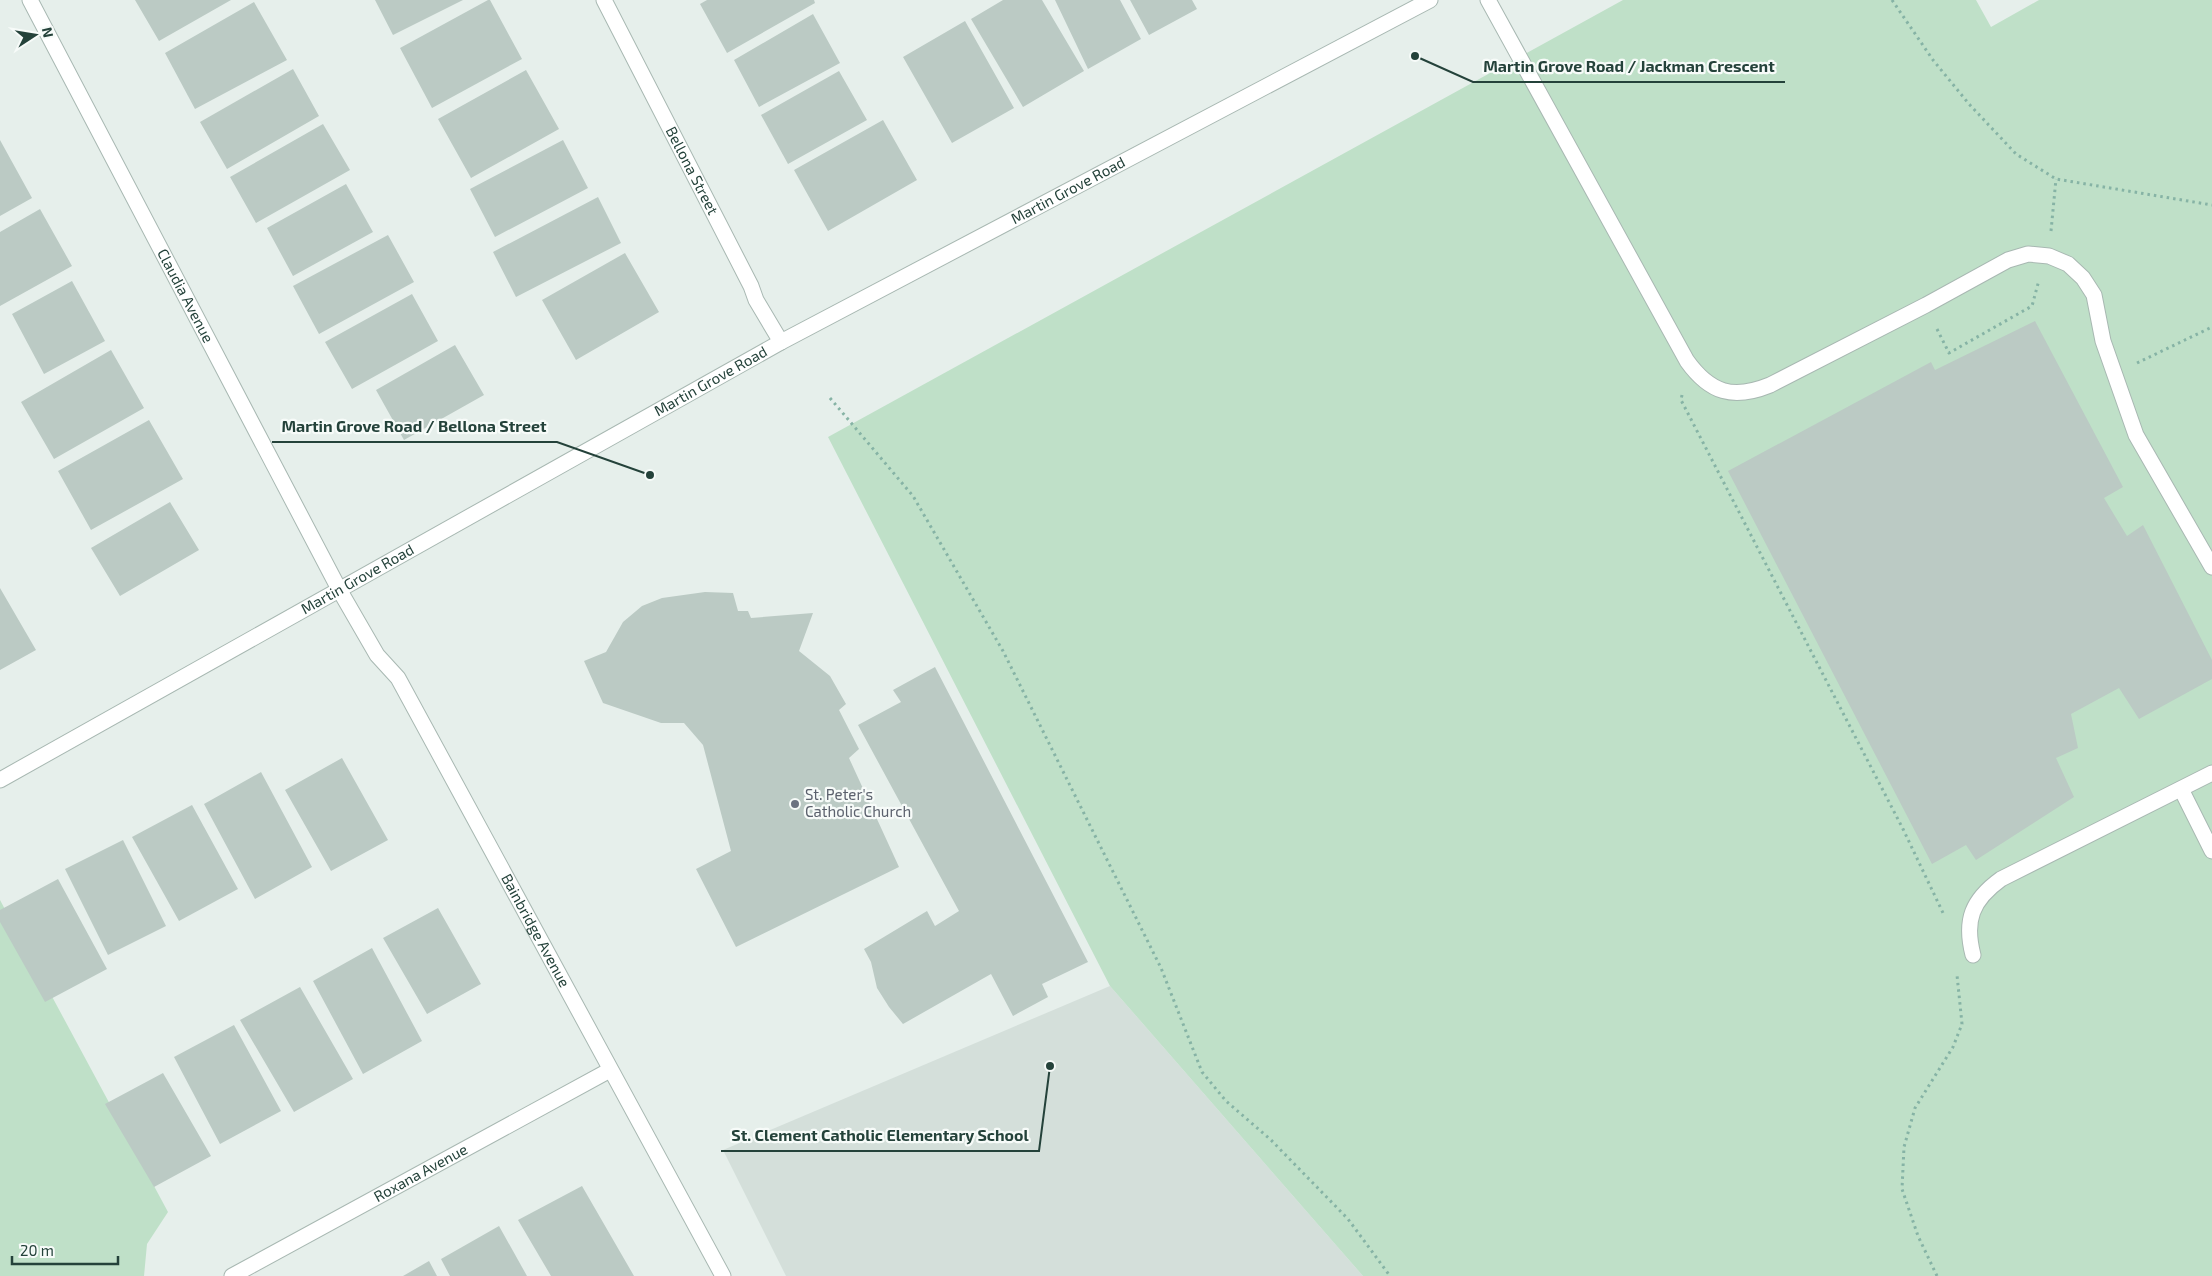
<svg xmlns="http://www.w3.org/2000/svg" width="2212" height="1276" viewBox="0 0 2212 1276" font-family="'Exo 2',sans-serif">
  <rect width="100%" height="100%" fill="#e6efeb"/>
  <path fill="#d4dfda" d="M1110 986 1363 1276H786L723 1150Z"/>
  <path fill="#bfe0c8" d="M1623 0H1976L1991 27 2039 0H2212V1276H1363L1110 986 828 437Z
    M0 900 168 1212 147 1244 144 1276H0Z"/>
  <path fill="#bbcac4" d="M135 0H231L159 41Z
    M375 0H463L393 35Z
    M488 0H490L522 59 432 108 400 48Z
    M707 0H814L815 3 727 53 700 4Z
    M1003 0H1042L1084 71 1023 107 971 19Z
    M1055 0H1120L1141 39 1088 69Z
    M1130 0H1192L1197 9 1149 35Z
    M254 2 287 60 195 109 165 53Z
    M813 14 840 63 759 107 734 60Z
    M965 21 1014 108 952 143 903 57Z
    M293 69 319 116 227 169 200 122Z
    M526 70 559 129 471 178 438 119Z
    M839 71 867 120 788 164 761 115Z
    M883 120 917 180 828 231 794 170Z
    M323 124 350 170 256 223 230 177Z
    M0 140 32 198 0 216Z
    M563 140 588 188 495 237 470 189Z
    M346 184 373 232 293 276 267 228Z
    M598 197 621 243 516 297 493 252Z
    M40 209 72 266 0 306V232Z
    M388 235 414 282 319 334 293 286Z
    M625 253 659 312 576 360 542 300Z
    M72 281 105 341 44 374 12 314Z
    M412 294 438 341 352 389 325 342Z
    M2035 321 2123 487 2104 498 2127 536 2143 525 2212 660V679L2139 719 2119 688 2071 714 2078 748 2056 758 2074 797 1976 860 1966 845 1932 864 1728 471 1931 362 1935 370Z
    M455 345 484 395 404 440 376 390Z
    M111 350 144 408 54 459 21 402Z
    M149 420 183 479 91 530 58 471Z
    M170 502 199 550 120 596 91 548Z
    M0 588 36 650 0 670Z
    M705 592 733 593 738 611H748L751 618 813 613 799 651 830 676 846 704 839 710 859 749 849 758 899 867 736 947 696 869 731 851 703 745 684 723H661L603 703 584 661 606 652 623 622 642 606 662 598Z
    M935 667 1088 962 1042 984 1048 997 1013 1016 991 974 903 1024 889 1007 877 988 871 962 864 949 927 911 935 926 959 911 858 725 901 702 893 690Z
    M342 758 388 840 331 871 285 790Z
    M261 772 312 867 255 899 204 804Z
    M192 805 238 889 179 921 132 837Z
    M123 840 166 926 108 955 65 869Z
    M58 879 107 969 45 1002 0 922V910Z
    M438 908 481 984 427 1014 383 938Z
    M372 948 422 1041 363 1074 313 981Z
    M300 987 353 1079 294 1112 240 1020Z
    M234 1025 281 1111 220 1144 174 1057Z
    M163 1073 211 1156 154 1187 105 1104Z
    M582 1186 634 1276H551L518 1220Z
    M499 1226 527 1276H450L441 1259Z
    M429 1261 437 1276H403Z"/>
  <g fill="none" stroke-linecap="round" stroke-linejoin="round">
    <defs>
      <g id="minor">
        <path id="s1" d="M30 0 340 591 377 655 398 678 723 1276"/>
        <path id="s2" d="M604 0 751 286 756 300 781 342"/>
        <path d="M1488 0 1687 361C1710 393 1733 400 1770 385L1926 305 2008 260 2028 254 2049 256 2068 264 2083 278 2094 295 2103 341 2136 435 2212 567"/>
        <path id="s3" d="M0 780 781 342 1430 0"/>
        <path d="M2181 789 2212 851"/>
        <path d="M1973 955C1964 920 1972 900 2001 879L2212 773"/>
        <path id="s4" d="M232 1276 610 1070"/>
      </g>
    </defs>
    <use href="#minor" stroke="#a8b8b2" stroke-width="17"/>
    <path stroke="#86b3a5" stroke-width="3" stroke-dasharray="2.5 4" stroke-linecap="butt" d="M1892 0 1933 60 1969 104 2016 154 2056 179 2212 205
      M2051 231 2056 179
      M1937 329 1949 353 2032 306 2039 280
      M2137 363 2212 327
      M1682 395 1681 400 1903 829 1944 915
      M830 398 913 496 1003 651 1161 968 1202 1072 1226 1101 1271 1140 1348 1219 1390 1276
      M1937 1276 1918 1236 1902 1189 1904 1147 1915 1108 1953 1047 1962 1024 1957 975"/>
    <use href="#minor" stroke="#fff" stroke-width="15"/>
  </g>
  <circle fill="#6b7280" stroke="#f7fbf9" stroke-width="2" cx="795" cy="804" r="5"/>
  <g text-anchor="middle" stroke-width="4.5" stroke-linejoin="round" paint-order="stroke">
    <g font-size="15" fill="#24423a" stroke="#f7fbf9">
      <text dy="5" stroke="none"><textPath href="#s2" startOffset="192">Bellona Street</textPath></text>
      <text dy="5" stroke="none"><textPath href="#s3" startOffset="1220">Martin Grove Road</textPath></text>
      <text dy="5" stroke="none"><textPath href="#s1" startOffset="334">Claudia Avenue</textPath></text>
      <text dy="5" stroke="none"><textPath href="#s3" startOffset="815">Martin Grove Road</textPath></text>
      <text dy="5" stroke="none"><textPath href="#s3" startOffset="410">Martin Grove Road</textPath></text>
      <text dy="5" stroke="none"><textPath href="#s1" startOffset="1060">Bainbridge Avenue</textPath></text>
      <text dy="5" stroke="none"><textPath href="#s4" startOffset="215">Roxana Avenue</textPath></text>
    </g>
    <g font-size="15" fill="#5b616d" stroke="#f7fbf9" text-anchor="start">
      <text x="805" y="800">St. Peter's<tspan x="805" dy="17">Catholic Church</tspan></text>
    </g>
  </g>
  <path fill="none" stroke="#24423a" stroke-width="2" d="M1415 56L1473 82H1785M650 475L557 442H272M1050 1066L1039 1151H721"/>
  <g fill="#24423a" stroke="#f7fbf9" stroke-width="2">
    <circle cx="1415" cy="56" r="5"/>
    <circle cx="650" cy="475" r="5"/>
    <circle cx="1050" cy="1066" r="5"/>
  </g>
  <g font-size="16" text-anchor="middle" font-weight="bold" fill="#24423a" stroke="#f7fbf9" stroke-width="4.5" stroke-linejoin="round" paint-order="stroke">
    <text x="1629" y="72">Martin Grove Road / Jackman Crescent</text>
    <text x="414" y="432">Martin Grove Road / Bellona Street</text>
    <text x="880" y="1141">St. Clement Catholic Elementary School</text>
  </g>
  <g transform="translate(35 35) rotate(78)" stroke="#f7fbf9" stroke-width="4" paint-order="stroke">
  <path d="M0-4L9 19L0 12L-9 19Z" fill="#24423a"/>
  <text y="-8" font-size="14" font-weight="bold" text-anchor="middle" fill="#24423a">N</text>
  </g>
  <path d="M12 1256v8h106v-8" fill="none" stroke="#24423a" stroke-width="2.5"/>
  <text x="20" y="1256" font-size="15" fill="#24423a" stroke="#f7fbf9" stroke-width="4" paint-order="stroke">20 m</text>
</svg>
